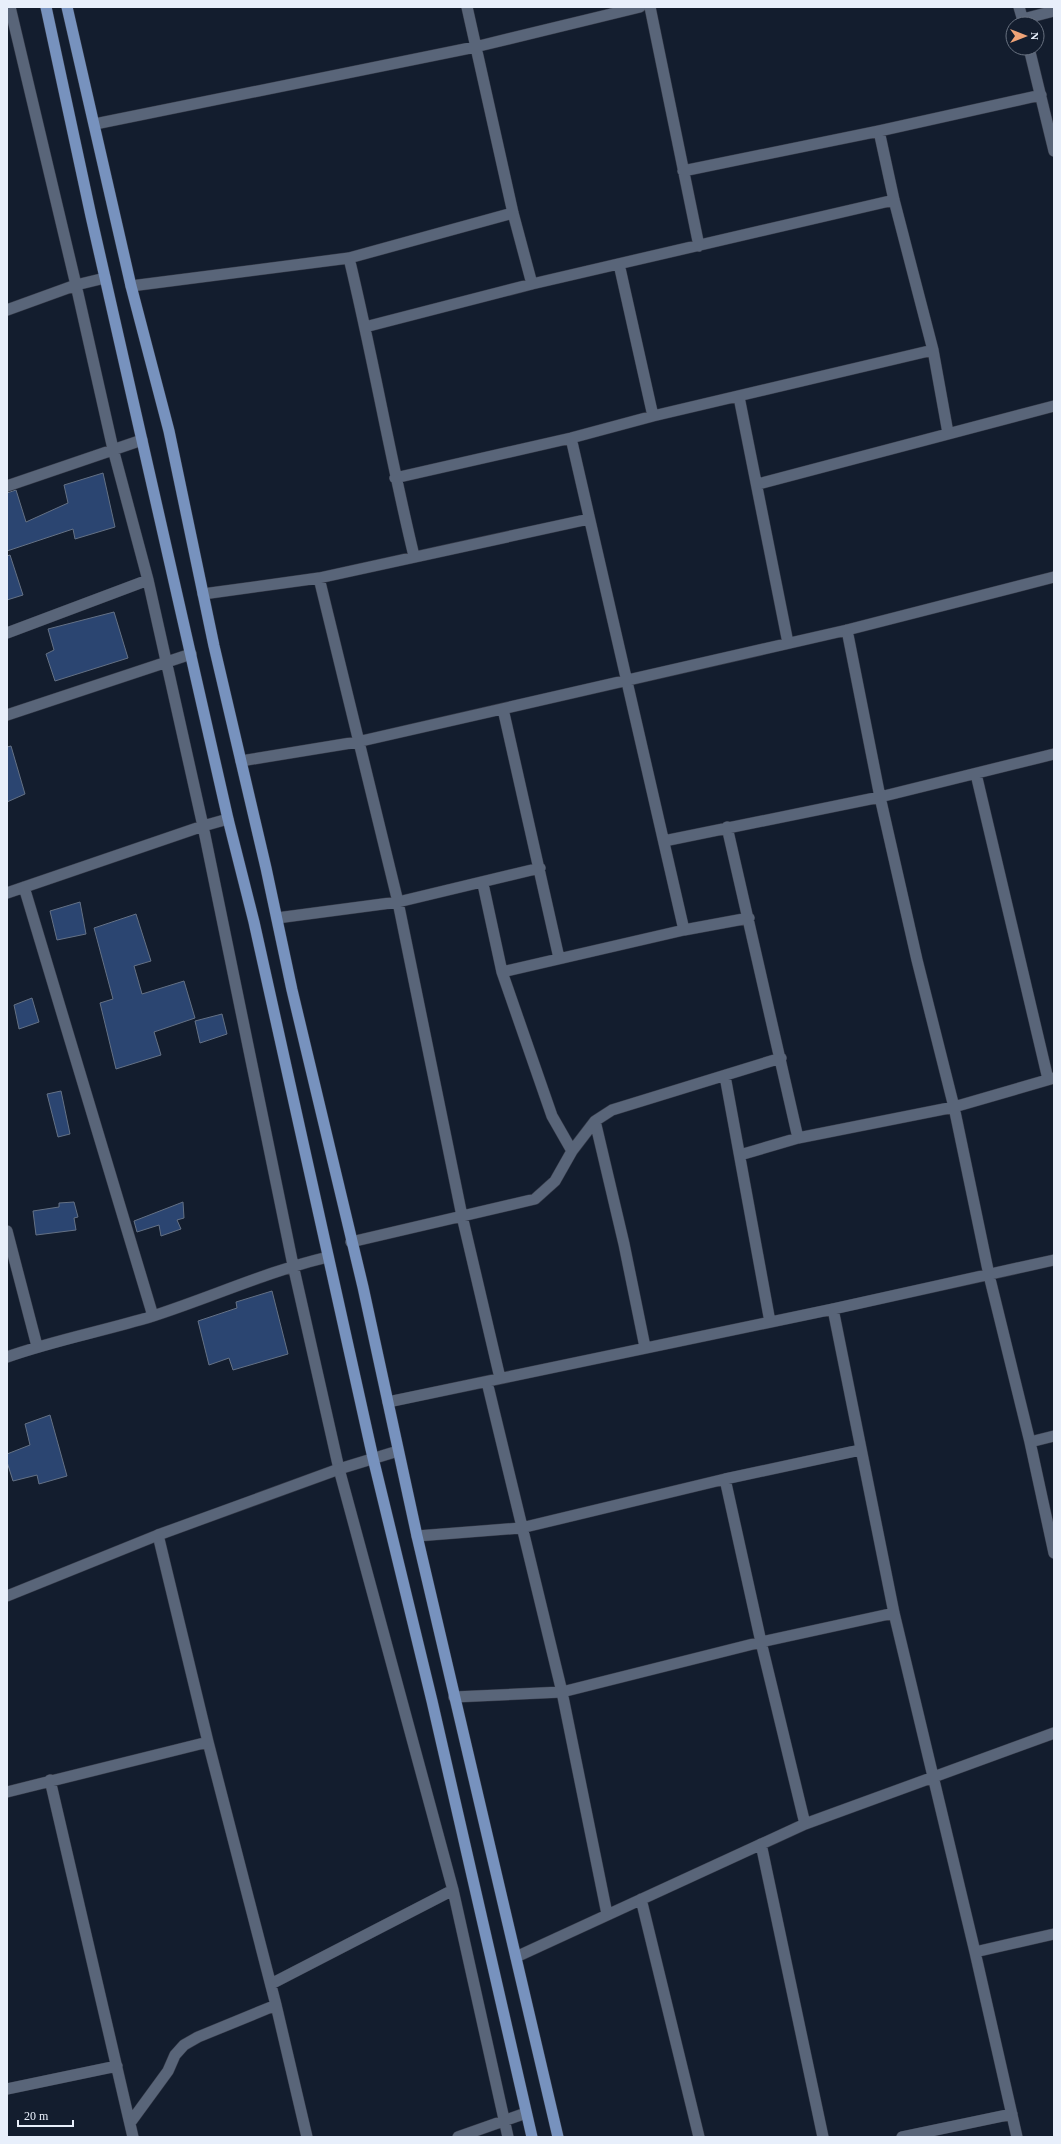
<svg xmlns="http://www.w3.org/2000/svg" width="1061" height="2144" viewBox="0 0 1061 2144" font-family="Georgia,serif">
  <rect width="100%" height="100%" fill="#131d2e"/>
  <path fill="#2b4571" stroke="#647185" d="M103 473 115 527 75 539 73 529 7 551V493L16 490 26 522 68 503 64 485Z
    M10 555 23 595 7 600V556Z
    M114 612 128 658 55 681 46 654 54 650 48 629Z
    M11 746 25 794 7 802V747Z
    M80 902 86 934 57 940 50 911Z
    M136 914 151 961 134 966 142 994 184 981 195 1018 154 1032 161 1055 116 1069 100 1003 113 999 94 928Z
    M32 998 39 1022 19 1029 14 1005Z
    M222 1014 227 1034 200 1043 195 1021Z
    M61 1091 70 1134 58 1137 47 1094Z
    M74 1202 78 1217 74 1218 76 1230 36 1235 33 1211 59 1207V1203Z
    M183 1202 184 1218 177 1220 181 1229 161 1236 159 1225 137 1232 134 1221Z
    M272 1291 288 1354 233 1370 229 1358 209 1365 198 1321 237 1308 236 1302Z
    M50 1415 67 1476 39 1484 37 1475 13 1481 7 1462V1454L30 1445 25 1424Z"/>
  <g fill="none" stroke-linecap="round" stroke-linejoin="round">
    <defs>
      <path id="minor" d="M10 7 76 285 113 449 148 580 203 826 293 1265 339 1469 453 1890 508 2137
        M467 7 513 213 532 284
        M650 7 699 246
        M1019 7 1024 24
        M1023 19 1054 11
        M1029 48 1054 151
        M95 124 475 47 640 7
        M879 131 894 200 933 350 948 433
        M683 171 879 131 1041 95
        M349 258C373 357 390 457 414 556
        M619 264 653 416
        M131 286 349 258 513 213
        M7 310 76 285 105 278
        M365 327 532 284 894 200
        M739 397 788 643
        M571 438 684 930
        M395 478 571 438 653 416 933 350
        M758 484 1054 406
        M7 486 142 440
        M319 578 398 902 462 1216 500 1378
        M203 594 319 578 589 519
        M847 630 880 797 917 960 954 1107 989 1275 1030 1442 1054 1553
        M7 633 148 580
        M503 709 559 958
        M7 715 191 654
        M241 761 357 742 847 630 1054 577
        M976 774 1048 1079
        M727 827 798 1138
        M664 841 880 797 1054 754
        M483 884 502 972 552 1116 572 1151
        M24 887 153 1316
        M7 893 203 826 228 819
        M277 918 398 902 540 868
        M502 972 684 930 749 918
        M725 1076 770 1322
        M595 1121 624 1244 645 1347
        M740 1155 798 1138 954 1107 1054 1078
        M7 1231 37 1346
        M351 1242 535 1199 555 1181 572 1151 595 1121 612 1110 781 1058
        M833 1309 894 1613 975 1952 1017 2137
        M7 1357C55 1340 104 1331 153 1316 212 1297 268 1271 328 1257
        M487 1382 562 1692 607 1914
        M388 1402 833 1309 1054 1260
        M1030 1442 1054 1436
        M725 1479 761 1642 805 1824
        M158 1535 208 1742 276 2005 307 2137
        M417 1536 521 1528 725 1479 860 1450
        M454 1697 562 1692 761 1642 894 1613
        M50 1780 133 2137
        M7 1792 208 1742
        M761 1844 823 2137
        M641 1899 699 2137
        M975 1952 1054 1934
        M516 1957 805 1824 1054 1733
        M271 1984 453 1890
        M7 2089 117 2066
        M130 2123 168 2071 175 2055 184 2045 198 2037 276 2005
        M458 2137 526 2113
        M902 2137 1012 2114"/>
      <path id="tertiary" d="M7 1596 158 1535 339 1469 398 1451"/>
      <path id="primary" d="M46 7 91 216 228 819 254 922 373 1458 432 1701 532 2137
        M67 7 131 286 169 431 214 646 266 868 292 990 363 1287 417 1536 558 2137"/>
    </defs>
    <use href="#minor" stroke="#353a48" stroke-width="12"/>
    <use href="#tertiary" stroke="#353a48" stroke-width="12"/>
    <use href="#primary" stroke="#353a48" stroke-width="12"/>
    <use href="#minor" stroke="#596579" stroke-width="11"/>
    <use href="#tertiary" stroke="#596579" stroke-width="11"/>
    <use href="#primary" stroke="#7792be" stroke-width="11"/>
  </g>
  <rect width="1061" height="2144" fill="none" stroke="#e8effb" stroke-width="16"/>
  <g transform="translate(1025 36) rotate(90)"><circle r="19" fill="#131d2e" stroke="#687180"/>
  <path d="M0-3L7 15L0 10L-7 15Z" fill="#efa377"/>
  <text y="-6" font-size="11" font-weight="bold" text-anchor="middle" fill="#e8effb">N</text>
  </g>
  <path d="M18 2120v6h55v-6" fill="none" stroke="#e8effb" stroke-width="2"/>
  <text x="24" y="2120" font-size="12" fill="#e8effb" stroke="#131d2e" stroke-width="3" paint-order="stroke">20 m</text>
</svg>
